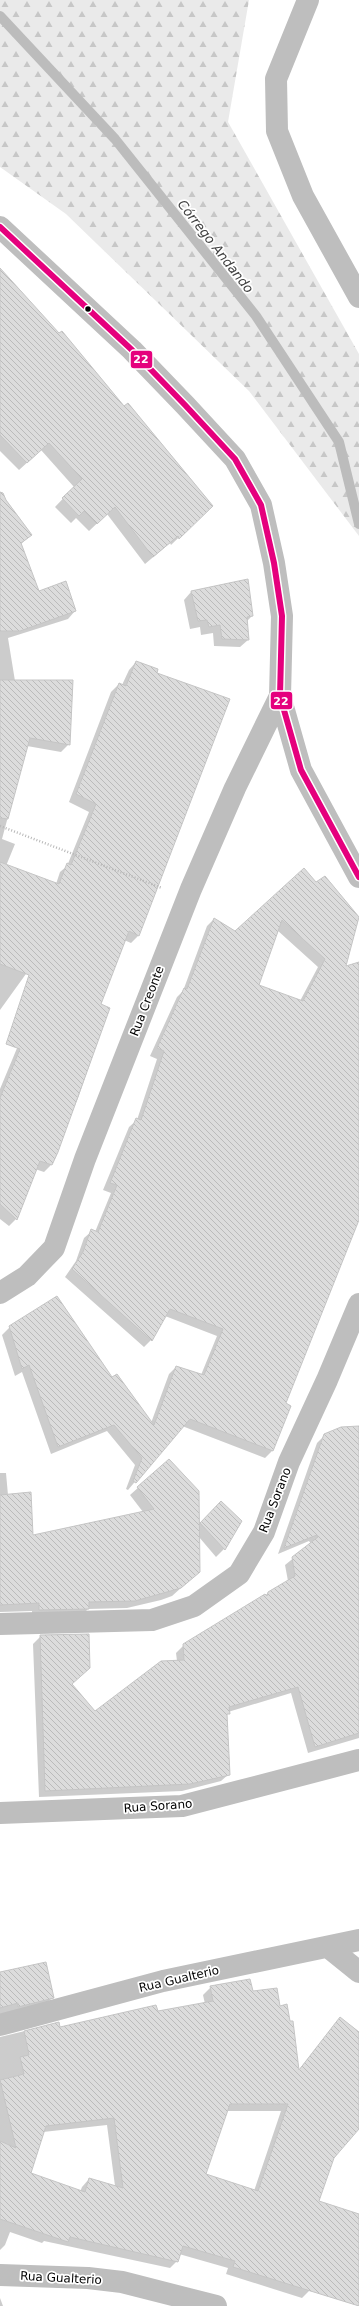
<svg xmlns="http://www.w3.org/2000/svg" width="359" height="2306" viewBox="0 0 359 2306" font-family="'DejaVu Sans',sans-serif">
  <defs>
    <pattern id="forest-firs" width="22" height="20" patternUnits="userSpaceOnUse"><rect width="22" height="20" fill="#eaeaea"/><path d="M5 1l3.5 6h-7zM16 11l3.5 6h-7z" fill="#c7c7c7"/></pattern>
    <pattern id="building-back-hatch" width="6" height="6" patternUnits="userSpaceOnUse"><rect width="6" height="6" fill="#dcdcdc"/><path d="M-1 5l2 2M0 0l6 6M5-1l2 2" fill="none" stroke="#bbb"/></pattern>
  </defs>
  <rect width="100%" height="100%" fill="#fff"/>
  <path fill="url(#forest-firs)" d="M0 0H249L228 122 359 354V536L249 391 66 214 0 167Z"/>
  <path fill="#0003" fill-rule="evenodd" d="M0 269 204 513 171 545 170 543 145 564 107 514 89 531 76 518 71 523 55 507 74 487 41 450 19 470 0 451Z
    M0 496 31 535 21 544 38 592 75 611 68 619 8 638 15 681 69 744 61 752 27 746 2 839 15 844 6 866 56 884 60 872 67 866 89 812 69 802 111 692 119 684 122 685 129 670 136 662 138 936 131 943 124 940 99 1005 109 1009 78 1098 51 1165 44 1172 35 1169 16 1219 9 1226 0 1219V1089L62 940 54 935 0 1010Z
    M191 592 252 616 247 621 248 640 240 647 214 646 213 633 201 635 200 627 190 629 184 600Z
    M304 869 345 967 359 963V1214L285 1404 272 1451 265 1458 182 1426 128 1490 126 1489 135 1465 107 1431 51 1454 22 1372 15 1376 2 1335 10 1327 112 1379 151 1423 169 1374 176 1367 201 1375 217 1336 165 1316 151 1340 144 1347 65 1277 76 1261 84 1238 92 1231 95 1232 111 1193 103 1190 129 1127 137 1120 157 1059 150 1056 177 997 183 991 207 926 214 919 235 932ZM277 930 318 967 300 1001 258 985Z
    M359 1429V1738L308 1753 291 1693 228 1712 226 1716 229 1774 221 1781 182 1791 39 1797 33 1644 41 1636 71 1684 94 1713 177 1661 176 1653 184 1645 288 1581 285 1565 311 1544 309 1541 278 1554 317 1443 325 1435Z
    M169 1460 198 1525 221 1502 240 1521 224 1549 216 1557 199 1537 191 1579 172 1596 161 1600 127 1608 88 1609 81 1616 32 1618V1611L0 1612V1473H6L8 1495 32 1536 143 1512 130 1495Z
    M0 1973 53 1997 45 2005 0 2018Z
    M211 1987 253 1992 279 2007 298 2071 340 2018 359 2034V2127L333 2157 317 2202 359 2215V2306L310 2290 302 2298 226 2274 228 2268 179 2254 177 2261 170 2268 44 2241 42 2243 10 2232 5 2245 0 2250V2037L58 2023 59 2029 205 2004 203 1995ZM226 2111H281L254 2191 205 2175ZM107 2125 115 2186 89 2179 82 2187 80 2192 29 2174 43 2132Z
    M0 2298 3 2306H0Z"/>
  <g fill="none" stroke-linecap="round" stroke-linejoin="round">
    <path stroke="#bcbcbc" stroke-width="10" d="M0 16 115 139 256 316 339 442 359 524"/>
  </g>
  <path fill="url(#building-back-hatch)" stroke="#c5c5c5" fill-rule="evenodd" d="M0 268 59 333 62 331 124 406 128 403 213 506 179 539 178 536 153 557 115 507 97 524 84 511 79 516 62 498 82 479 49 443 27 463 0 435Z
    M0 492 3 493 6 500 32 535 21 543 39 591 66 581 76 611 20 631H0Z
    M248 579 253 616 247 617 249 640 222 639 220 625 209 627 207 620 198 621 191 591Z
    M136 661 158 669 157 673 230 699 139 936 129 931 101 1004 110 1008 58 1152 52 1165 40 1161 17 1220 0 1204V1098L20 1049 6 1044 29 975 0 964V862L59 884 67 863 71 865 96 804 76 794 119 683 126 686Z
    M0 680H73L70 745 30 738 8 819 0 818Z
    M304 868 316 882 325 876 359 917 346 966 359 962V1220L286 1403 291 1406 273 1451 190 1419 136 1483 133 1481 142 1458 114 1425 58 1447 29 1365 22 1369 9 1326 57 1296 112 1377 117 1374 154 1425 176 1366 204 1375 223 1329 170 1309 152 1341 72 1269 83 1252 91 1229 98 1232 117 1185 110 1183 136 1118 141 1120 164 1051 157 1048 184 988 187 989 214 918 235 931ZM282 920 325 959 303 1001 259 985Z
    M359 1426V1733L315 1747 298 1687 229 1707 230 1714H227L230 1775 190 1784 45 1791 40 1635 89 1634 90 1668 72 1684 95 1711 161 1661 184 1660 183 1644 265 1594 267 1596 268 1592 295 1576 292 1557 318 1537 317 1535 284 1548 324 1434 341 1427Z
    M169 1459 199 1491 200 1572 181 1588 135 1601 89 1602V1609L39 1610V1603L0 1605V1495L31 1492 33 1535 154 1509 137 1487Z
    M221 1501 242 1521 225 1550 200 1523Z
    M46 1962 54 1998 18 2007V2003L0 2008V1972Z
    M250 1979 253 1991 277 1988 280 2006 287 2004 290 2021H293L299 2070 340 2017 359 2032V2129L334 2158 319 2201 359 2214V2306L233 2267 235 2261 183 2246 178 2262 70 2237 68 2242 0 2219V2141L16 2148 0 2080 24 2074 20 2057 29 2055 24 2031 59 2022 60 2027 156 2005 158 2011 213 2001 210 1986ZM230 2104H288L258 2191 206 2174ZM114 2118 123 2188 89 2178 85 2192 31 2173 46 2126Z"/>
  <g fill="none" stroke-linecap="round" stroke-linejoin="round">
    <path stroke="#b8b8b8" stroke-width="2.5" stroke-dasharray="1 2" stroke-linecap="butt" d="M0 826 162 888"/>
    <path stroke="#bebebe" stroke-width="22" d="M308 0 276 79 277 131 303 196 359 297
      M0 227 132 350 185 405 235 459 261 505 274 563 282 616 280 696 301 770 359 877
      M0 1293 27 1276 54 1248 85 1159 191 889 235 788 280 696
      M0 1624 152 1620 194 1606 239 1574 264 1532 289 1462 327 1380 359 1304
      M0 1813 182 1806 359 1760
      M328 1947 359 1972
      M0 2025 163 1981 359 1940
      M0 2275 88 2278 122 2282 216 2306"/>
    <defs>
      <path id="bus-1" d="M0 227 132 350 185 405 235 459 261 505 274 563 282 616 280 696 301 770 359 877"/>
    </defs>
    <use href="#bus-1" stroke="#fff" stroke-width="9"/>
    <use href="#bus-1" stroke="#e5007d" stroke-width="6"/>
  </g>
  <circle fill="#000" stroke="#fff" stroke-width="1.5" cx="88" cy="309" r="3.5"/>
  <g text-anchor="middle" stroke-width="3.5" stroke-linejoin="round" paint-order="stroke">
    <g font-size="12" fill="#000" stroke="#fff">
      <text transform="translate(147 1001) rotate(-69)" y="4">Rua Creonte</text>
      <text transform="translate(275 1500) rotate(-69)" y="4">Rua Sorano</text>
      <text transform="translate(158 1806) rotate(-4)" y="4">Rua Sorano</text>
      <text transform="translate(179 1979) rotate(-13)" y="4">Rua Gualterio</text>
      <text transform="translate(61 2278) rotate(3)" y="4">Rua Gualterio</text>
    </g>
    <g font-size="13" font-style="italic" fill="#404040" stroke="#fff">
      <text transform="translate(216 246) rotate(52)" y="5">Córrego Andando</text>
    </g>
  </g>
  <g stroke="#fff" stroke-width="1.5">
    <rect x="130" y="350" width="23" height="19" rx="4" fill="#e5007d"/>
    <rect x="270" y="691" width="23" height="19" rx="4" fill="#e5007d"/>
  </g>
  <g font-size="11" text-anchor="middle" font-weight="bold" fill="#fff">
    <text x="141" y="363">22</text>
    <text x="281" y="705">22</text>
  </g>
</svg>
